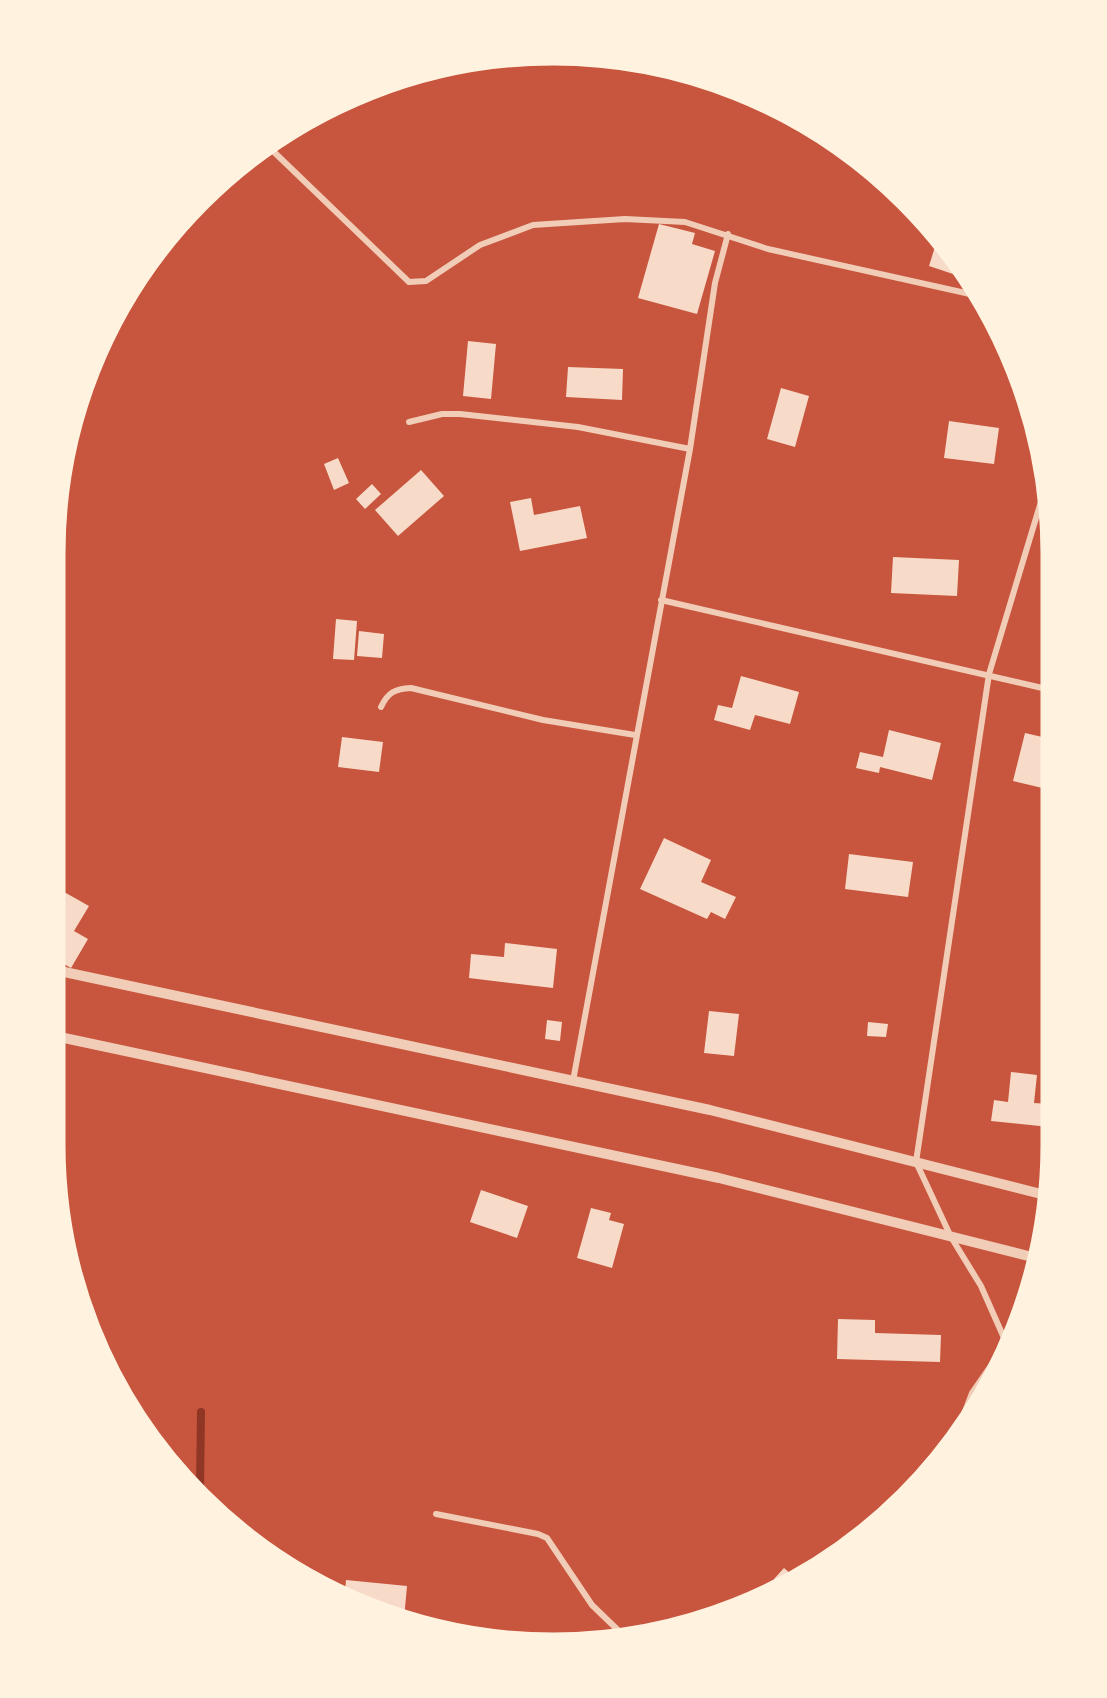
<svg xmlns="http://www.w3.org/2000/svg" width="1107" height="1698" viewBox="0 0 1107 1698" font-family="Commissioner,sans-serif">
  <rect width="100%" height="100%" fill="#c8553d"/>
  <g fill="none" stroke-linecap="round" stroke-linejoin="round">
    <path stroke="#8f3625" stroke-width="8" d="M200 1488 201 1412"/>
  </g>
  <path fill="#f7dbc8" d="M659 224 695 233 692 244 715 251 697 314 638 298Z
    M938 237 950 249 968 279 929 266Z
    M468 341 496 344 491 399 463 396Z
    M568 367 623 369 622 400 566 397Z
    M781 388 809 396 795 447 767 439Z
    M949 421 999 428 994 464 944 458Z
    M338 458 349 483 334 490 324 464Z
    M421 470 444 496 398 536 375 510Z
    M372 484 381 494 365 509 356 499Z
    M531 498 534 515 580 506 587 538 520 551 510 502Z
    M893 557 959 560 957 596 891 593Z
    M336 619 357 621 354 660 333 659Z
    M359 631 384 634 382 658 357 656Z
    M741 676 799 692 790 724 755 715 750 730 714 720 718 705 732 708Z
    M889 730 941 743 932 780 880 767 879 773 856 768 860 752 883 757Z
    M1025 733 1051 739V790L1013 781Z
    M342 737 383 742 379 772 338 767Z
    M664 838 711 860 701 882 736 897 725 919 711 912 707 919 640 889Z
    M849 854 913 862 908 897 845 889Z
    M57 888 89 906 74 931 88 939 71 968 55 959Z
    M505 943 557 949 553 988 469 978 471 954 504 957Z
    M709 1011 739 1014 734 1056 704 1053Z
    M547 1020 562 1022 560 1041 545 1039Z
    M868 1022 888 1024 886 1037 867 1036Z
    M1011 1072 1037 1075 1034 1103 1049 1104V1127L991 1121 994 1100 1008 1102Z
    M481 1190 528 1206 517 1238 470 1222Z
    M591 1208 611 1213 609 1220 624 1224 612 1268 577 1258Z
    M838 1319 875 1320V1333L941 1335 940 1362 837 1359Z
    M784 1568 792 1575 779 1584 774 1579Z
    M346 1580 407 1586 404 1619 393 1617 345 1592Z"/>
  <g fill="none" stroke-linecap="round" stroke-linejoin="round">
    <path stroke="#f1ccb7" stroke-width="6" d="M270 145 274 152 409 282 426 281 480 245 533 225 625 219 685 222 768 249 979 296
      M409 422 442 414H460L578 427 690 449
      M661 600 1051 690
      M381 707C388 692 395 689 411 688L543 720 635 735
      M573 1081 690 449 715 283 728 234
      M1008 1347 981 1286 951 1237 916 1162 989 674 1046 485
      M961 1422 972 1393 1006 1344
      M436 1514 538 1534 547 1538 592 1605 623 1635"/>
    <path stroke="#f1ccb7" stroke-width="10" d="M55 970 710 1110 1049 1196
      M55 1036 719 1178 1036 1258"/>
  </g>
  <path d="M0 0H1107V1698H0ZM553 64H553A489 489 0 0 1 1042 553V1145A489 489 0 0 1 553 1634H553A489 489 0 0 1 64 1145V553A489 489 0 0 1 553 64Z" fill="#fff3e0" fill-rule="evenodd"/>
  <path fill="none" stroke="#fff3e0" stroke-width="3" d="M553 64H553A489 489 0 0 1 1042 553V1145A489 489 0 0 1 553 1634H553A489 489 0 0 1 64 1145V553A489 489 0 0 1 553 64Z"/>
</svg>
